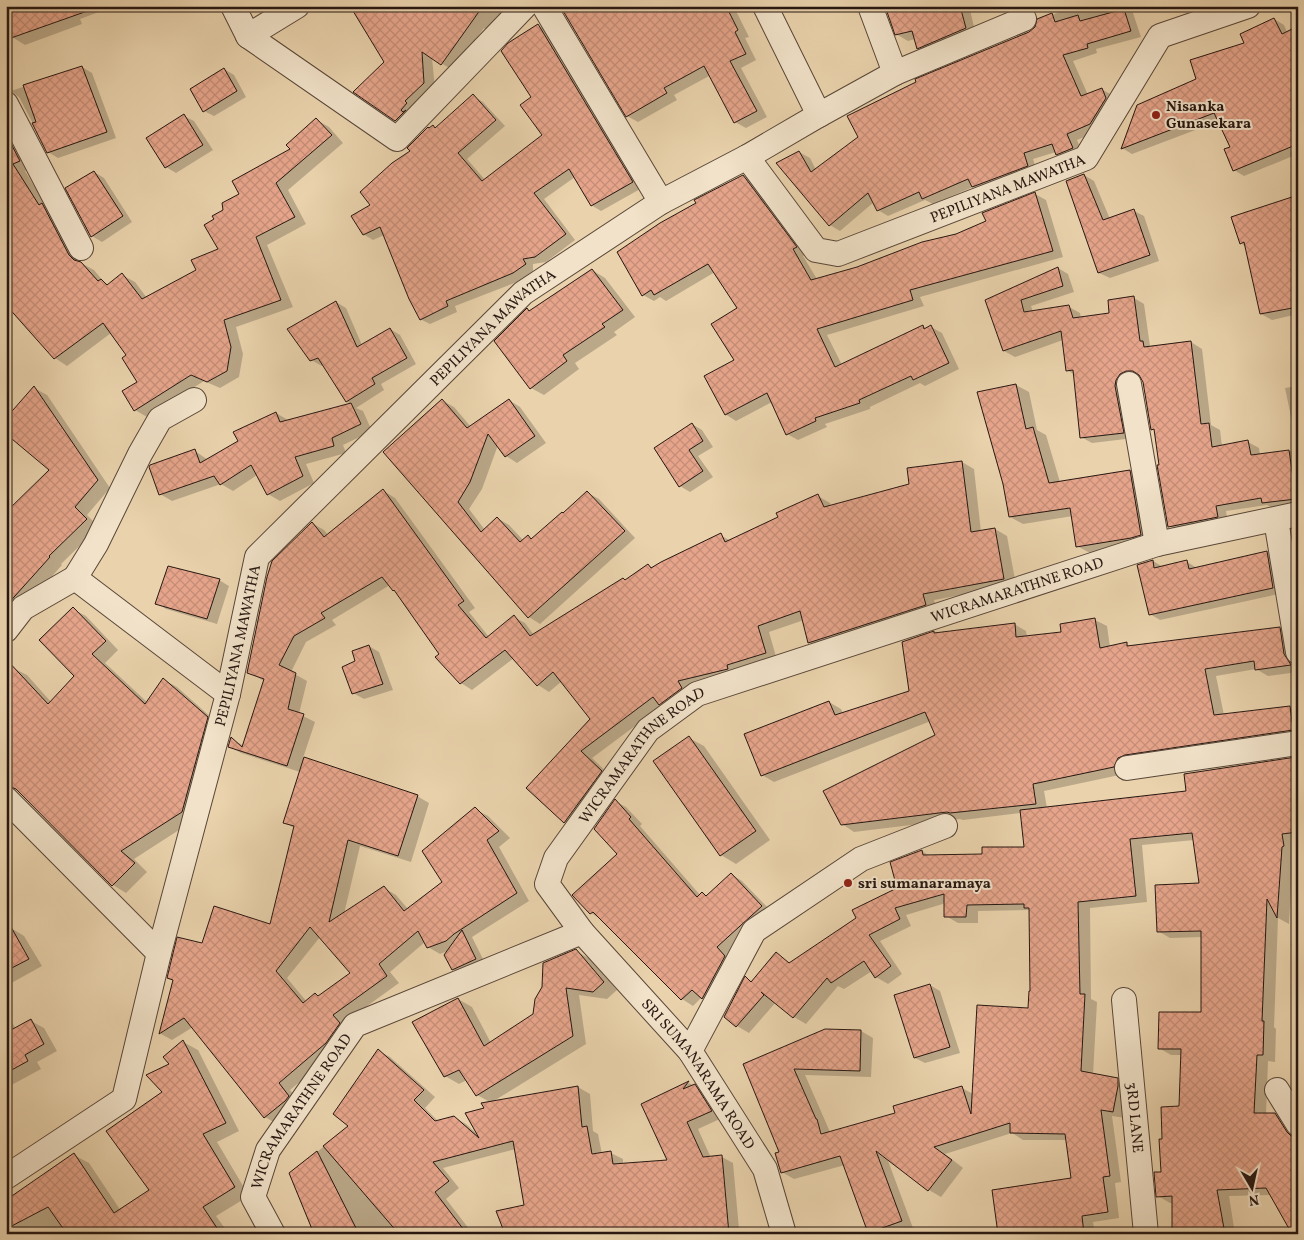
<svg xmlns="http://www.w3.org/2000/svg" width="1304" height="1240" viewBox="0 0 1304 1240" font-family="Vollkorn,serif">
  <defs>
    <pattern id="building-cross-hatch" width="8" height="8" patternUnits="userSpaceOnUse" patternTransform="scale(1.25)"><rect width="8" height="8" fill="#e6a58b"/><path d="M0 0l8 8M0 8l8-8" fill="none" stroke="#c58d77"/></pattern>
  </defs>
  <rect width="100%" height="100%" fill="#e9d2ac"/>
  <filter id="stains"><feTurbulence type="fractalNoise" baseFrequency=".004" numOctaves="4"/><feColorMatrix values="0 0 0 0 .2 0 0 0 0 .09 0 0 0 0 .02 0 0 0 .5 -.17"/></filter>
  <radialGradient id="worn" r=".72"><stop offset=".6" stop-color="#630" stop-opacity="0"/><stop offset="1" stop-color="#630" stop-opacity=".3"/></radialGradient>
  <path fill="#0003" fill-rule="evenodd" d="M6 6H115L80 19 82 24 25 45 12 37Z
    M364 6H510L488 31 484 28 453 70 432 58 435 89 407 127 396 120 386 62Z
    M567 6H736L734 7 749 37 745 38 756 60 741 68 767 117 746 128 735 122 711 75 674 95 677 100 638 122 627 116Z
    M888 6H969L976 35 929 55 918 48 915 39 908 41 896 34Z
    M1067 6H1145L1132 10 1141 37 1096 49 1097 53 1073 61 1088 95 1101 89 1112 95 1101 130 1077 140 1083 154 1068 160 1057 154 1056 152 1033 159 1037 172 983 192 973 187 933 204 925 200 888 216 878 210 874 202 840 231 830 225 799 152 810 158 816 170 1030 33 1036 28 1038 20 1068 9Z
    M1274 19 1284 25 1287 32 1265 72 1293 156 1244 176 1234 170 1232 148 1219 121 1132 154 1122 148 1198 80 1246 44Z
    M538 25 548 31 642 188 601 211 591 205 575 177 544 199 575 240 546 262 533 264V271L522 280 455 306 457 312 430 324 420 319 384 235 373 240 363 234 372 206 430 129 433 126 437 128 473 96 483 102 505 126 467 159 486 181 544 136 533 98Z
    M82 67 92 73 116 138 58 158 48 152 19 97 11 91Z
    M224 69 234 75 246 97 214 116 204 111Z
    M184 116 194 121 213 150 176 173 166 167Z
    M6 119 32 168 25 171 47 207 54 211 81 263 94 270 104 282 109 285 122 275 135 282 147 298 198 271 220 250 216 220 224 211 240 194 292 150 317 120 329 127 343 143 288 190 306 224 267 245 293 307 236 327 243 354 239 377 220 388 204 381 147 417 135 410 139 382 128 356 111 333 67 366 55 358 6 303Z
    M94 172 104 178 132 222 102 242 92 236Z
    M1084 175 1094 181 1110 219 1134 211 1144 216 1159 261 1110 278 1099 273 1067 181Z
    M743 176 754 182 807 253 803 256 817 279 858 268 956 235 988 222 1035 194 1046 200 1063 257 920 297 924 306 827 335 842 365 923 326 927 329 931 327 942 333 959 369 925 386 920 383 870 407V409L825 424 827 427 798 440 787 434 772 402 736 421 725 414 735 360 739 309 715 272 666 301 660 297 654 301 643 295Z
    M1298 196V314L1272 320 1261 314 1246 247 1241 243Z
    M1058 268 1068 274 1074 292 1031 306 1033 312 1069 307 1080 313 1081 318 1111 314 1134 298 1144 304 1150 346 1191 342 1202 349 1211 425 1220 430 1222 446 1248 442 1259 448 1260 455 1298 450 1285 388 1298 386V506L1274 509 1267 505 1226 511 1228 523 1180 532 1169 526 1155 430 1152 429 1144 381 1141 376H1138L1134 438 1092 443 1081 437 1075 375 1067 370 1063 340 1015 357 1004 351 987 301Z
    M592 270 605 278 635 317 614 332 617 335 575 363 579 369 544 395 531 388 527 310 530 311Z
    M336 302 346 308 362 345 390 329 400 335 416 364 381 384 384 390 356 408 363 411 372 431 343 445 346 453 306 464 314 483 280 501 268 494 257 475 233 491 221 484 172 501 160 494 195 451 208 460 239 441 276 413 288 420 351 404 347 402 324 365 322 366 311 360Z
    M1016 385 1029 392 1037 430 1046 435 1060 482 1130 471 1143 479 1154 542 1090 553 1077 546 1073 516 1023 524 1010 517Z
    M34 388 47 395 110 488 87 515 99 527 61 564 62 565 20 613 6 604V507L10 510 51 470Z
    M509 400 520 407 546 443 517 463 506 456 498 445 482 489 469 509 485 530 497 518 509 525 524 541 528 537 532 539 564 514 588 493 599 499 635 538 540 624 529 617 385 452 443 401 454 407 471 427Z
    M692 424 702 430 713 447 698 456 713 477 690 492 680 486Z
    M962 462 974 469 981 532 995 529 1007 536 1016 585 934 600 937 611 821 649 809 642 804 620 769 632 777 660 662 706 592 758 613 778 576 829 565 822 528 788 592 720 562 681 549 692 538 685 514 658 472 690 461 683 397 592 390 585 332 620 336 625 306 642 291 672 307 681 299 714 315 722 303 758 417 796 429 803 411 862 360 846 344 914 384 888 396 895 408 909 444 882 475 809 488 816 510 838 499 847 529 901 472 937 486 965 463 975 453 969 448 951 440 954 428 947 425 942 390 972 399 983 345 1022 338 1050 290 1090 301 1103 277 1124 265 1117 193 1027 172 1040 161 1034 174 981 169 978 203 945 271 925 294 828 284 822 300 772 241 753 230 747 232 739 244 746 264 681 248 672 312 523 324 530 328 535 384 491 395 498 475 608 469 612 489 637 514 617 525 623 534 635 623 579 626 581 648 565 653 568 720 535 731 541 779 517 818 496 830 503 831 506 911 485ZM320 937 352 974 319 997 307 1002 287 978Z
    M1267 553 1277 559 1283 593 1160 620 1150 614 1153 561 1163 567 1187 562 1197 568Z
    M219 580 229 586 217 624 166 609 156 603Z
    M73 609 86 616 118 650 105 663 147 702 164 680 177 687 221 726 196 819 134 859 147 872 126 893 113 885 20 792 7 785 13 668 27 675 52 703 76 676Z
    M1095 620 1107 626 1110 647 1126 644 1131 646 1280 628 1292 635 1298 672 1268 676 1256 669 1216 676 1224 715 1290 708 1298 712V737L1044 791 1047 808 1188 792 1185 775 1298 758V839L1293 840 1295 853H1293L1289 924 1278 918 1274 1027 1276 1029 1275 1062 1268 1061 1266 1114H1275L1287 1121 1298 1139 1271 1195 1229 1196 1235 1234H1174L1173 1203H1170L1158 1196 1163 1173V1140L1180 1107 1182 1055H1171L1159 1048 1202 1014 1203 937 1170 938 1158 931 1200 884 1194 840 1142 845 1147 902 1090 908 1091 999 1097 1002 1093 1075 1117 1079 1129 1086 1125 1118 1112 1116 1121 1182 1115 1183 1119 1218 1093 1222 1095 1234H999L1072 1180 1067 1140H1023L1012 1133 945 1154 963 1168 941 1197 929 1190 887 1158 913 1228 897 1234H871L869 1232 845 1165 794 1179 782 1172 781 1153 744 1064 861 1031 873 1038 871 1077 805 1075 830 1132 896 1114 962 1088 973 1094 1029 1009 1032 993 1030 910 978 911V923H958L946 916V903L906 915 911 926 880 941 902 974 888 984 876 977 872 971 844 989 838 986 806 1024 794 1017 776 1002 749 1033 737 1026 725 1016 746 978 753 982 776 954 791 963 899 889 922 851 930 856H984L1025 848 1021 813 963 820 960 819 854 832 842 824 937 735 931 721 774 782 762 775 829 702 841 709 843 713 910 691 934 633 937 634 1014 624 1026 631 1027 637 1063 633Z
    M369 646 379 652 393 690 364 699 353 693Z
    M689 738 704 746 770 840 736 864 721 855 655 761Z
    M615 801 626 807 642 824 640 826 700 895 707 897 731 874 742 881 773 913 728 954 736 963 714 1004 702 997 693 1006 682 999 602 920 591 913 619 854Z
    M11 928 24 936 42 966 6 986V931Z
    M1298 941V956L1291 944Z
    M576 951 590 959 617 990 607 999 579 995 586 1044 492 1102 578 1087 590 1094 593 1131 598 1134 602 1154 611 1153 623 1159V1165L669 1161 643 1104 689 1083 706 1092 722 1118 698 1129 711 1158 722 1157 733 1163 739 1229 748 1234H494L525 1206 516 1149 443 1168 459 1188 446 1199 473 1234H314L290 1173 350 1126 379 1051 390 1057 435 1097 425 1108 439 1122 454 1117 466 1124 479 1136 486 1108 490 1102 477 1095 467 1080 459 1084 445 1076 458 999 472 1007 491 1043 534 1015Z
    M930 985 940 991 960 1053 925 1063 915 1058Z
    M6 1012 16 1029 31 1021 44 1028 57 1051 37 1062 41 1069 6 1088Z
    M183 1042 198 1050 239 1131 217 1142 249 1196 216 1216 229 1234H6V1197L12 1194 15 1196 74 1155 89 1163 121 1211 150 1191 163 1092 171 1065Z
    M6 1095 10 1102 6 1104Z"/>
  <path fill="url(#building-cross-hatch)" stroke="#271711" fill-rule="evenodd" d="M6 6H92L93 9 11 38 6 25Z
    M350 6H483L441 65 422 52 424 83 405 101 407 103 401 110 403 112 406 110 395 121 353 92 384 62Z
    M565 6H726L738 30 735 32 746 54 730 61 757 111 734 123 704 66 664 88 667 93 626 117 562 9Z
    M885 6H960L966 28 917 49 912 31 895 35Z
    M1124 9 1131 31 1087 44 1088 48 1063 55 1081 96 1102 88 1106 98 1090 124 1067 134 1073 148 1056 155 1052 144 1024 153 1028 166 972 187 968 179 922 199 919 192 877 211 868 193 829 226 776 163 799 151 811 172 858 137 847 116 916 82 915 79 1029 32 1035 27 1037 19 1052 13 1055 22 1078 15 1080 21Z
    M1274 18 1282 34 1298 26V144L1233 171 1224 149 1230 147 1214 113 1121 149 1137 105 1196 79 1190 60 1244 43 1240 34Z
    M538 24 633 182 591 206 569 169 534 193 566 234 535 257 523 259 526 264 513 273 446 301 448 306 420 320 409 299 380 227 363 235 351 216 370 205 360 192 392 163 410 151 407 148 428 127 429 128 433 125 435 128 473 94 496 120 458 153 482 181 542 135 520 105 531 97 501 51 508 43Z
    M82 66 107 132 47 153 32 123 36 122 23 85Z
    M224 68 237 91 203 112 190 89Z
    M184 114 203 145 165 168 146 138Z
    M316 118 332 135 276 183 295 217 256 237 281 300 224 320 231 347 227 371 207 382 191 375 134 411 122 391 137 382 122 358 126 355 103 323 54 359 6 305V134L20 161 13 164 39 205 42 203 69 255 74 260 81 262 98 281 101 279 107 285 122 273 142 299 196 270 191 260 218 249 204 225 214 219 212 216 223 210 222 203 239 194 232 181 290 149 286 145Z
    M94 171 123 216 91 237 65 188Z
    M1084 174 1103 220 1134 209 1150 255 1098 273 1066 181Z
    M743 175 797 247 793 249 811 280 857 267 922 242 956 234 986 221 982 213 1035 192 1053 251 910 290 913 300 817 329 835 367 923 325 924 329 931 325 949 363 913 380 911 376 859 400 860 403 815 418 816 421 786 435 767 393 725 415 704 376 734 360 711 324 737 308 708 264 654 295 651 290 642 296 617 252 660 223 696 203 694 200Z
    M1298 195V307L1260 314 1244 242 1240 244 1231 217Z
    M1058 267 1063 286 1021 300 1024 312 1069 305 1073 318 1109 313 1108 300 1134 296 1140 341H1143L1144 347 1191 341 1201 424 1209 423 1212 447 1248 440 1251 455 1289 450 1296 499 1262 503 1261 498 1216 506 1218 517 1168 527 1157 465H1159L1154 429 1151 430 1143 382 1139 375 1133 371H1126L1120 374 1116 380 1115 386 1124 433 1080 438 1073 370 1066 371 1061 331 1003 351 985 300Z
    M592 269 623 310 602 324 605 327 563 355 567 361 530 389 494 341 527 308 529 311Z
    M336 301 357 347 390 328 407 358 372 378 375 384 346 402 318 358 310 361 287 329Z
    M1016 384 1026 429 1033 427 1049 483 1130 470 1141 535 1131 538 1076 547 1070 508 1009 517 1003 484 977 392Z
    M34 386 98 480 75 507 87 519 49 556 50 557 6 606V512L49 470 6 434V418Z
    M442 399 467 428 509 399 535 436 505 457 488 434 470 482 458 502 481 532 497 517 520 542 528 535 531 539 562 512 563 513 587 491 625 531 528 618 383 452Z
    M351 403 361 424 332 438 334 446 295 457 303 476 267 495 251 465 220 485 214 476 159 495 149 467 150 465 195 449 200 463 238 441 233 432 276 412 280 422Z
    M692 423 703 441 689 450 703 471 679 487 654 448Z
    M962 461 971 532 995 528 1004 579 923 594 926 605 808 643 800 611 758 626 766 653 727 665 728 669 678 681 682 688 659 705 653 697 581 751 602 771 564 823 526 788 590 719 553 672 537 686 505 650 460 684 435 657 439 654 394 590 393 591 382 577 321 613 325 618 294 636 279 665 296 673 288 709 304 714 287 766 228 747 231 737 242 747 264 679 247 673 267 577 272 561 312 522 324 537 383 489 464 601 458 605 486 638 514 615 530 636 623 578 625 580 648 564 651 568 661 562 721 533 725 542 778 517 776 513 818 494 824 507 909 484 907 468Z
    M1267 551 1273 588 1149 615 1137 565 1153 560 1154 568 1187 560 1189 569Z
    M168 566 220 579 207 619 155 604Z
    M73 607 106 641 92 654 145 704 163 678 208 717 182 812 121 851 135 863 112 886 16 789 6 785V659L48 704 74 676 39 640Z
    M1095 618 1100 648 1127 642V646L1280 627 1284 654 1291 665 1255 670 1254 661 1205 669 1214 715 1290 706 1293 730 1125 755 1118 758 1114 767 1033 784 1036 804 950 813 947 812 841 825 823 791 935 735 925 712 761 776 744 734 829 701 835 715 909 691 902 642 934 631V633L1015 623 1016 637 1061 632 1060 624Z
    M369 645 383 684 352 694 342 667 355 661 352 651Z
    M689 736 756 831 720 856 653 761Z
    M304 757 418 795 398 856 348 840 329 922 384 886 404 911 442 882 422 851 475 807 499 831 487 840 517 893 454 934 446 941 427 948 418 931 379 964 387 976 333 1015 340 1023 326 1043 279 1083 289 1096 285 1101 264 1118 184 1018 159 1034 173 980 167 978 177 937 202 943 214 906 270 924 294 826 283 823ZM310 927 350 973 318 996 315 993 303 1003 276 971Z
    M1296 757 1298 771V832L1282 834 1284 846 1282 847 1277 918 1267 899 1262 1021H1264L1263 1055H1257L1254 1113H1275L1287 1132 1291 1136 1298 1138V1234H1292L1266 1188 1217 1190 1225 1234H1172V1196L1156 1197 1154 1172H1161L1159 1139H1162L1161 1107 1179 1106 1181 1049H1158L1159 1012H1201V931L1157 932 1155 885 1199 883 1192 833 1130 839 1136 896 1078 902 1080 994H1085L1081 1071 1118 1078V1086L1113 1112 1101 1110 1110 1176 1103 1177 1108 1212 1082 1216 1084 1234H998L992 1190 1071 1178 1065 1134 1010 1133V1123L934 1147 952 1160 928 1191 876 1151 902 1221 868 1233 840 1156 781 1173 775 1153 779 1152 743 1064 825 1029 861 1030 860 1071 794 1069 816 1119H817L821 1134 895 1113 893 1106 962 1086 971 1114 977 1005 1028 1008 1029 991H1030L1029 908H1024V904L967 905 966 917H944V894L895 908 900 919 869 935 891 966 875 978 864 961 831 983 827 978 793 1018 761 992 764 995 736 1027 724 1017 745 976 751 982 776 952 789 963 856 918 852 910 897 888 890 862 922 850 923 855 982 854V847H1024L1020 810 1186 791 1184 774Z
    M615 799 631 817 629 819 697 897 702 892 706 896 731 873 762 906 717 947 725 956 702 999 692 990 681 1000 593 912 590 914 572 895 617 854 594 829Z
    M6 918 29 959 6 971Z
    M462 930 476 959 452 970 444 955Z
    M576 949 604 982 593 992 566 988 573 1036 476 1096 459 1070 444 1077 412 1022 458 998 484 1046 533 1014 535 999 542 987 543 963Z
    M930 984 950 1047 914 1058 894 995Z
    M31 1019 44 1044 25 1055 28 1061 6 1073V1021L11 1030Z
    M183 1040 226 1123 203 1134 235 1187 203 1207 221 1234H67L48 1207 6 1229V1200L74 1153 114 1213 149 1190 106 1131 162 1092 146 1075 169 1064 163 1057Z
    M378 1049 424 1090 414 1100 435 1121 454 1116 479 1138 465 1113 484 1108 481 1103 578 1086 582 1127 587 1126 592 1154 611 1151 613 1164 667 1160 641 1104 689 1081 683 1089 695 1084 712 1111 687 1122 703 1157 722 1155 729 1234H619V1230L595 1234H505L496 1211 524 1205 513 1141 433 1162 449 1181 435 1192 467 1234H399L323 1146 348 1126 333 1114Z
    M317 1151 359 1234H314L289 1173Z"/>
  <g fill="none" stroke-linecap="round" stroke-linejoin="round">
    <defs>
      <g id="street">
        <path d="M233 6 248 36 397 139 525 6"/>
        <path d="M544 6 661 202"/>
        <path d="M765 6 819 115"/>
        <path d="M870 6 895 73"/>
        <path d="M248 36 297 6"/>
        <path d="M6 104 81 248"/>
        <path id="s1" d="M747 157 816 250 838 254 1086 158 1160 36 1248 6"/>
        <path d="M1129 384 1157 544"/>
        <path d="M1276 520 1298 652"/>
        <path d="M75 578 96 544 140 454 160 419 194 400"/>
        <path d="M6 630 23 608 75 578 228 694"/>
        <path d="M1127 768 1298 743"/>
        <path d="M6 799 159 953"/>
        <path id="s2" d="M582 932 690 1051 765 1169 784 1234"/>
        <path id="s3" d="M1124 1000 1146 1234"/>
        <path d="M690 1051 754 931 861 859 945 826"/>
        <path d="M1277 1090 1298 1124"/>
        <path id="s4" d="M6 1177 124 1099 159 953 228 694 257 557 523 293 661 202 747 157 819 115 895 73 1024 19"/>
        <path id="s5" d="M273 1234 253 1197 268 1150 355 1025 582 932 547 884 556 858 648 730 697 694 1157 544 1298 514"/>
      </g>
    </defs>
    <use href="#street" stroke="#584638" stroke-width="26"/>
    <use href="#street" stroke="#f1e2c9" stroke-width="24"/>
  </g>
  <g fill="#8f2418" stroke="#f1e2c9" stroke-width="2">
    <circle cx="1156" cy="115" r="5"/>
    <circle cx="848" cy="883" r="5"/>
  </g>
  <g text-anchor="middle" stroke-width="4" stroke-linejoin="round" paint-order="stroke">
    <g font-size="15" font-weight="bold" fill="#271711" stroke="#f1e2c9" text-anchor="start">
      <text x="1166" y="111">Nisanka<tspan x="1166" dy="17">Gunasekara</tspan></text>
      <text x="858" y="888">sri sumanaramaya</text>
    </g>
    <g font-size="15" fill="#271711" stroke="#f1e2c9">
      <text dy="5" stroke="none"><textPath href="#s1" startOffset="320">PEPILIYANA MAWATHA</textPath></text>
      <text dy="5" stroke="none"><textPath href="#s4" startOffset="1029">PEPILIYANA MAWATHA</textPath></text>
      <text dy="5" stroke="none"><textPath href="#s5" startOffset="1131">WICRAMARATHNE ROAD</textPath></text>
      <text dy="5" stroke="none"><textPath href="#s4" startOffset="609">PEPILIYANA MAWATHA</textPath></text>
      <text dy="5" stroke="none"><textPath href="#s5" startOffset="711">WICRAMARATHNE ROAD</textPath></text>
      <text dy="5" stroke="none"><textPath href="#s2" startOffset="184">SRI SUMANARAMA ROAD</textPath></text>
      <text dy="5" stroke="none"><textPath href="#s5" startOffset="141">WICRAMARATHNE ROAD</textPath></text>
      <text dy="5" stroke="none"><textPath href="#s3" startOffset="118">3RD LANE</textPath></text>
    </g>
  </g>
  <rect width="1304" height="1240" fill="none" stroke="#e9d2ac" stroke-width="25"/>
  <rect x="8" y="8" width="1289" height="1225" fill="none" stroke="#271711" stroke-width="2.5"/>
  <rect x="12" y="12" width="1279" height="1215" fill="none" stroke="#271711"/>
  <g transform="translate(1252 1188) rotate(171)" stroke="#f1e2c9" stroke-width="4" paint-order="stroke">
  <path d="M0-4L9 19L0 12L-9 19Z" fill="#271711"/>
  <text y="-8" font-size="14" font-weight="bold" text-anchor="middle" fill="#271711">N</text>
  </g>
  <rect width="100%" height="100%" filter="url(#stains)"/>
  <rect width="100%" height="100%" fill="url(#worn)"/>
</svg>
